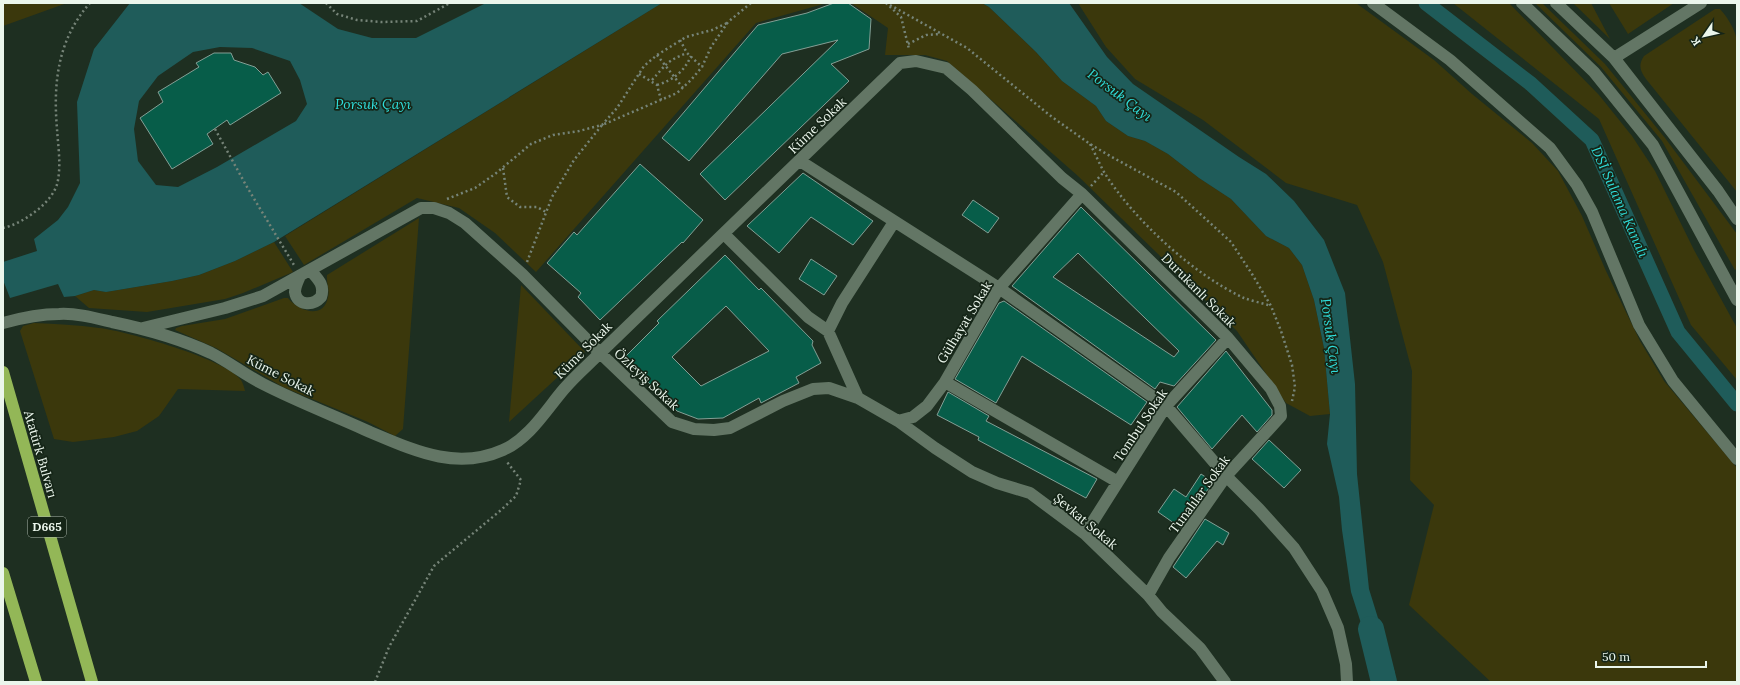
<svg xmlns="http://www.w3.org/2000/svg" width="1740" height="685" viewBox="0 0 1740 685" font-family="Lora,serif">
  <rect width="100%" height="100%" fill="#1e2f21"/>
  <path fill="#3b380c" d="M3 3H67L3 26Z
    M662 3H827L756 23 536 272 495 233 459 208 417 198 304 265 285 236Z
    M851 3H982L989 7 1036 52 1062 81 1096 106 1106 121 1128 136 1145 141 1168 154 1199 178 1231 199 1266 236 1289 248 1302 265 1314 300 1324 348 1330 414 1310 416 1286 403 1237 331 1078 176 947 61 925 55H885L888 28Z
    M1078 3H1356L1434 60 1472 94 1532 143 1558 171 1582 216 1606 271 1640 341 1664 381 1737 468V682H1491L1409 605 1434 505 1410 480 1412 371 1383 262 1357 205 1286 183 1203 120 1135 79 1106 47Z
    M1453 3H1509L1599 95 1632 136 1655 171 1694 250 1737 328V380L1691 325 1599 119Z
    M1535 3H1542L1605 64 1665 138 1737 234V268L1735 270 1662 141 1601 67Z
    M1573 3H1591L1610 39Z
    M1609 3H1674L1628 34Z
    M1715 9H1720C1728 18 1735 29 1737 41V192L1646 79C1640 71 1638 65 1644 56Z
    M419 218 403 429 395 436 368 422 283 387 216 348 175 330 176 328 182 326 225 319 284 298H288C298 311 324 320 328 297 330 289 326 282 327 275Z
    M274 242 293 272 243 293 225 299 147 312 89 308 75 296 94 290 106 292 172 281 199 275 235 261Z
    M521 285 585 352 509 422Z
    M34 323C56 324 77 325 99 328 126 331 226 359 241 380 243 383 244 387 245 391L178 389 159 416 137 431 114 437 73 442 54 439 20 331 23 326Z"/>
  <path fill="#1f5c5a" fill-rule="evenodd" d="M130 3H299L338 29 372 38H416L486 3H662L274 242 235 261 199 275 172 281 106 292 94 290 75 296 64 297 58 284 10 298 3 280V262L37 251 34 239 58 220 68 207 80 183 77 102 94 49ZM220 47 252 48 290 61 300 80 307 104 296 121 217 167 178 187 156 185 138 161 134 129 139 101 158 76 193 52Z
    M982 3H1069L1107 57 1133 84 1239 157 1266 174 1294 201 1324 240 1345 293 1355 384 1357 474 1369 589 1395 673 1388 678 1367 642 1351 592 1342 530 1339 497 1327 444 1330 414 1324 348 1314 300 1302 265 1289 248 1266 236 1231 199 1199 178 1168 154 1145 141 1128 136 1106 121 1096 106 1062 81 1036 52 989 7Z"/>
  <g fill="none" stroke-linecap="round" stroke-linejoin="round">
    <path stroke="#1f5c5a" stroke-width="15" d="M1426 3 1531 84 1592 140 1678 332 1737 404"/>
    <path stroke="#1f5c5a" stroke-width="26" d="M1371 629 1384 682"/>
  </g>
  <path fill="#075d49" stroke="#839f95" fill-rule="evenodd" d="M834 3H848L871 19 869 49 831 64 849 81 725 200 700 174 838 40 782 54 689 161 662 138 758 25 807 13Z
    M214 53H231L234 60 255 67 263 75 268 72 281 93 230 125 227 120 207 134 213 144 172 169 140 118 163 102 158 92 199 67 196 63Z
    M640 164 703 220 683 243 682 242 600 320 578 297 581 293 547 263 574 232 577 235Z
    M803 173 873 221 853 245 811 217 779 253 747 226Z
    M973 200 999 218 988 233 962 215Z
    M1081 207 1216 340 1174 386 1160 382 1155 389 1012 286ZM1078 253 1179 351 1174 357 1053 277Z
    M725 255 759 290 761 288 813 341 812 345 821 363 796 377 799 383 761 403 759 398 723 418 698 419 677 411 624 358 659 323 657 321ZM726 306 769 351 701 386 672 357Z
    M811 259 837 276 824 295 799 279Z
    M1004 301 1147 402 1131 425 1022 356 996 403 955 379 999 303Z
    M1226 351 1272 410V415L1257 432 1242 415 1212 449 1177 407Z
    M948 392 989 416 986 421 1097 479 1086 498 978 440 979 437 937 415Z
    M1269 440 1301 470 1284 488 1252 459Z
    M1201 474 1213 482 1181 528 1158 512 1174 489 1186 497Z
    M1205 519 1229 533 1223 545 1217 541 1186 578 1173 567Z"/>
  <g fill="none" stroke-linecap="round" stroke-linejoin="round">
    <path stroke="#768478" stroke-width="2.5" stroke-dasharray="2 3" stroke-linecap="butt" d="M326 3 337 14 357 20 382 22 417 21 450 3
      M886 3 901 17 909 49
      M890 5 967 48 1052 117 1090 144 1110 156 1176 192 1231 242 1252 274 1271 306 1281 331 1292 365 1295 387 1292 401
      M680 40 687 53 702 67
      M908 44 926 35 941 34
      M657 55 683 88
      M639 74 657 85 661 100
      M652 80C666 65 666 61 687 53
      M657 85C673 80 684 72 691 56
      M215 129 247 187 294 265
      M1090 144C1095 153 1099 163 1104 172 1133 219 1194 275 1244 298 1252 301 1262 303 1271 306
      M503 168 507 197 520 207H537L546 212
      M1091 186 1104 172
      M447 199 475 188 495 174 531 144 553 135 579 131 602 125 617 108 644 66 657 55 686 37 712 30 727 23
      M3 228C22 224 55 202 58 180 61 164 58 145 57 129 53 82 58 39 90 3
      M527 262 552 197 574 160 602 125 677 93 691 80 702 67 711 47 728 22 751 3
      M375 682 389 647 434 566 501 510 516 496 521 480 507 462"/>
    <path stroke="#637665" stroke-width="12" d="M1373 3 1450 60 1550 148 1577 185 1592 212 1639 325 1673 381 1737 459
      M1522 3 1594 72 1653 145 1737 300
      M1556 3 1614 58 1718 191 1737 219
      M1614 58 1701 3
      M800 161 999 288 1166 406 1226 476 1259 509 1294 548 1322 591 1338 628 1346 664 1347 682
      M724 234 808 317 828 331
      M300 276C298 281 295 286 295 292 297 306 313 306 321 297 325 285 318 279 310 270
      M3 323C21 318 40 314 59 314 77 313 95 318 112 322 146 329 179 338 211 353 229 362 245 375 263 384 298 402 335 416 370 432 413 450 456 471 503 450 529 439 546 410 564 389 575 376 588 365 600 353L900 63 916 61 946 68 972 90 1062 178 1082 194 1228 338 1271 389 1280 406 1281 416 1226 476 1169 558 1148 595
      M143 328 225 308 263 296 421 208H434L449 213 465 223 522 274 600 353 672 422 694 429 714 430 730 428 783 401 813 389 829 388 858 398 898 421 935 448 972 472 997 483 1030 493 1085 534 1148 595 1162 612 1200 648 1225 682
      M945 382 1118 482
      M858 398 828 331 842 303 894 222
      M898 421 913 417 927 406 945 382 999 288 1082 194
      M1085 534 1166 406 1228 338"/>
    <path stroke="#93b757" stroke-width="12" d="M3 372 92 682
      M3 573 36 682"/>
  </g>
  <g text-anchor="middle" stroke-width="3.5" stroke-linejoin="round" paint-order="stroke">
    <rect fill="#152517" stroke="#abb7ac" stroke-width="1" x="28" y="517" width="38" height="20" rx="3"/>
    <g font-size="12" font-weight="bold" fill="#ebf6ec">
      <text x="47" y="531">D665</text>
    </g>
    <g font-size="13" fill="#ebf6ec" stroke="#152517">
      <text transform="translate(817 125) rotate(-44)" y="5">Küme Sokak</text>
      <text transform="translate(1199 290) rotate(45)" y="5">Durukanlı Sokak</text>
      <text transform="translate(964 322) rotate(-59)" y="5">Gülhayat Sokak</text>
      <text transform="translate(583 350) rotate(-45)" y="5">Küme Sokak</text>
      <text transform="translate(281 375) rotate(27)" y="5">Küme Sokak</text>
      <text transform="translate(647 379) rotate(43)" y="5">Özleyiş Sokak</text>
      <text transform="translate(1140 425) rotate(-56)" y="5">Tombul Sokak</text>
      <text transform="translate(41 454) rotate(74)" y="5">Atatürk Bulvarı</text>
      <text transform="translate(1199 494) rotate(-54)" y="5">Tunalılar Sokak</text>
      <text transform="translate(1086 521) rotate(40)" y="5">Şevkat Sokak</text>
    </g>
    <g font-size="14" font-style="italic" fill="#2fddda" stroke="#152517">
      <text transform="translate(1120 95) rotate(37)" y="5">Porsuk Çayı</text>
      <text x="373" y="109">Porsuk Çayı</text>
      <text transform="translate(1620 202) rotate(66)" y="5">DSİ Sulama Kanalı</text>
      <text transform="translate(1331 336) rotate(82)" y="5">Porsuk Çayı</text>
    </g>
  </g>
  <rect width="1740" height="685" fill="none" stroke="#ebf6ec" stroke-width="8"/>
  <g transform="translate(1704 36) rotate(236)" stroke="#152517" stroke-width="3" paint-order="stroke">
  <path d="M0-3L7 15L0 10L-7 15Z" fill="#ebf6ec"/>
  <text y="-6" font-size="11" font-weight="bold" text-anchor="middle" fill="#ebf6ec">K</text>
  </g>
  <path d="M1596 661v6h110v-6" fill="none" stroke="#ebf6ec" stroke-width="2"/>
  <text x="1602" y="661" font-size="12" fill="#ebf6ec" stroke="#152517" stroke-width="3" paint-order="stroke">50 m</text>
</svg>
